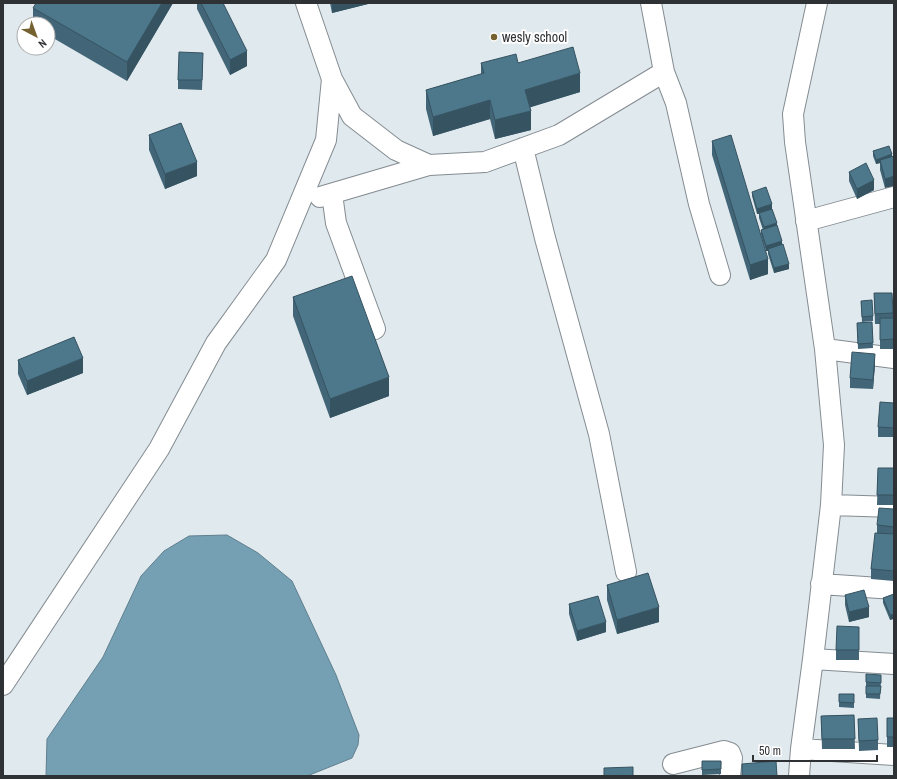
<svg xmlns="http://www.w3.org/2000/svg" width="897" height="779" viewBox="0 0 897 779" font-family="'Archivo Narrow',sans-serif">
  <rect width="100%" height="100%" fill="#e0e9ed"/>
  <path fill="#75a0b4" stroke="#607f8e" d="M227 535 258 553 292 581 336 675 359 735 358 745 352 758 307 776H46L47 739 103 657 141 576 164 551 189 536Z"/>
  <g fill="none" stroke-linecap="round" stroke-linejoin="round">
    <defs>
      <path id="minor" d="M651 3 664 72 676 103 699 204 720 275
        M332 79 352 116 396 150 429 165 485 162 559 135 664 72
        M523 148 545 238 599 434 626 572
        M332 194 336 223 375 329
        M320 197 429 165
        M806 221 894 197
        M825 349 894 358
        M831 505 894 507
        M821 584 894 589
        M813 659 894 664
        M3 685 159 449 216 343 276 260 326 140 332 79 306 3
        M801 749 894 755
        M673 764 724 751 730 753 732 758 730 776
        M799 776 801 749 813 659 831 505 834 445 825 349 795 142 793 114 817 3"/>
    </defs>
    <use href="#minor" stroke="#848c91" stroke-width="22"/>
    <use href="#minor" stroke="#fff" stroke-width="20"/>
  </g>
  <path fill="#426677" d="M173 3 127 81 48 35V24H33V8Z
    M197 3H223L247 66 230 75 197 9Z
    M330 3H372L332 13Z
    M203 62 202 90 178 89V80Z
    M481 63H518L580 92 530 107 531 130 495 139 490 119 433 136 426 109V90L481 74Z
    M149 135 197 176 165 189 149 150Z
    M712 141 768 274 750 280 712 155Z
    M873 151 892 154 885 188 880 170V163L876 164 873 156Z
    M849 172 874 190 857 199 849 181Z
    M752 192 772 209 789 269 774 273 768 254V251H766L761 235V230H763L759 218V214H757L752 196Z
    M874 293 893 313V318H894V349H880V324H875Z
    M293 297 389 396 330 418 293 316Z
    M861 301 873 316V321L862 322Z
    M872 322 873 348 858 349 857 323Z
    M18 360 83 373 27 395 18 374Z
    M875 364 873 389 850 388V378Z
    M894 403V437H878V427Z
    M878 468H894V505H877Z
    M894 509V581L871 579V569L877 533V525Z
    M607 585 659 622 617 634 607 600Z
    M894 594 890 620 883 603V598Z
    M845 595 869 617 849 622 845 605Z
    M569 604 606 632 577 641 569 614Z
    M859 637V660H836V650Z
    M866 674 881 680 880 699 866 698Z
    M839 694H854V708L839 707Z
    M854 715 855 749H822L821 716Z
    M887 718H894V747H887Z
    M858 719 878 740V750L859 751Z
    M702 761H721V774L702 775Z"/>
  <path fill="#365361" d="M162 3H173L127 81V62Z
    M332 3H372L332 13Z
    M247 51V66L230 75V60Z
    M580 73V92L525 109V90Z
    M490 100V119L433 136V117Z
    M531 111V130L495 139V120Z
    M892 154V159L880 160V163L876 164V160Z
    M197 162V176L165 189V174Z
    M894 176V186L885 188V179Z
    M874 180V190L857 199V189Z
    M772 204V209L757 214V209Z
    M777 223V228L764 232V227Z
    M782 241V246L768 249V251H766V246Z
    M768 259V274L750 280V265Z
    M789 264V269L774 273V268Z
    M875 354V364L873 389V380Z
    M83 358V373L27 395V381Z
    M389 377V396L330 418V399Z
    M659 607V622L617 634V620Z
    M869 607V617L849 622V612Z
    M894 614V619L890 620V615Z
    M606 622V632L577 641V631Z"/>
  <path fill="#4d778a" stroke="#365361" d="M36 3H162L127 62 33 8Z
    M201 3H223L247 51 230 60Z
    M573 47 580 73 525 90 531 111 495 120 490 100 433 117 426 90 484 73 481 63 516 54 518 63Z
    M179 52 203 53 202 80H178Z
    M181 123 197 162 165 174 149 135Z
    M731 135 768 259 750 265 712 141Z
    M889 146 892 154 876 160 873 151Z
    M894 156V176L885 179 880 160Z
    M866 163 874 180 857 189 849 172Z
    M766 187 772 204 757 209 752 192Z
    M772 209 777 223 764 227 759 213Z
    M777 225 782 241 766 246 761 230Z
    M783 244 789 264 774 268 768 249Z
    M352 276 389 377 330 399 293 297Z
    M874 293H892L893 313 875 314Z
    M872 300 873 316 862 317 861 301Z
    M880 318H894V339L880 340Z
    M872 322 873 343 858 344 857 323Z
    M74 337 83 358 27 381 18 360Z
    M852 352 875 354 873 380 850 378Z
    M880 402 894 403V428L878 427Z
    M878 468H894V495H877Z
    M879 508 894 509V527L877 525Z
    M875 533 894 534V571L871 569Z
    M648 573 659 607 617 620 607 585Z
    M864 590 869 607 849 612 845 595Z
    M894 594V614L890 615 883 598Z
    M598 596 606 622 577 631 569 604Z
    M837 626 859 627V650H836Z
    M866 674 881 675V683L866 682Z
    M866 686H881L880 694H866Z
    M839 694H854V703L839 702Z
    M854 715 855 739H822L821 716Z
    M877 718 878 740 859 741 858 719Z
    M887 718H894V737H887Z
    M702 761H721V769L702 770Z
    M776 761 777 776H742V764Z
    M633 767V776H604V768Z"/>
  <circle fill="#766130" stroke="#fff" stroke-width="1.5" cx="494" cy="37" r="4"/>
  <g text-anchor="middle" stroke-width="4" stroke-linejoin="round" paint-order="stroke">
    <g font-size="14" fill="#2f3234" stroke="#fff" text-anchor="start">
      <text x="502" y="42">wesly school</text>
    </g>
  </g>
  <rect width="897" height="779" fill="none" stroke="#2f3234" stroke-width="8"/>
  <g transform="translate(36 36) rotate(139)"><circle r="19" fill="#ffffff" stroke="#acadae"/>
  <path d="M0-3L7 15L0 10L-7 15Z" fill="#766130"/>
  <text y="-6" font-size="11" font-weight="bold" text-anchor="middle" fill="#2f3234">N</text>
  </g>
  <path d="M753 755v6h124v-6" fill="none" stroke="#2f3234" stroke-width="2"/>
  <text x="759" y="755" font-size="12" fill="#2f3234" stroke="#ffffff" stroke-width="3" paint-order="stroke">50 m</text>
</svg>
